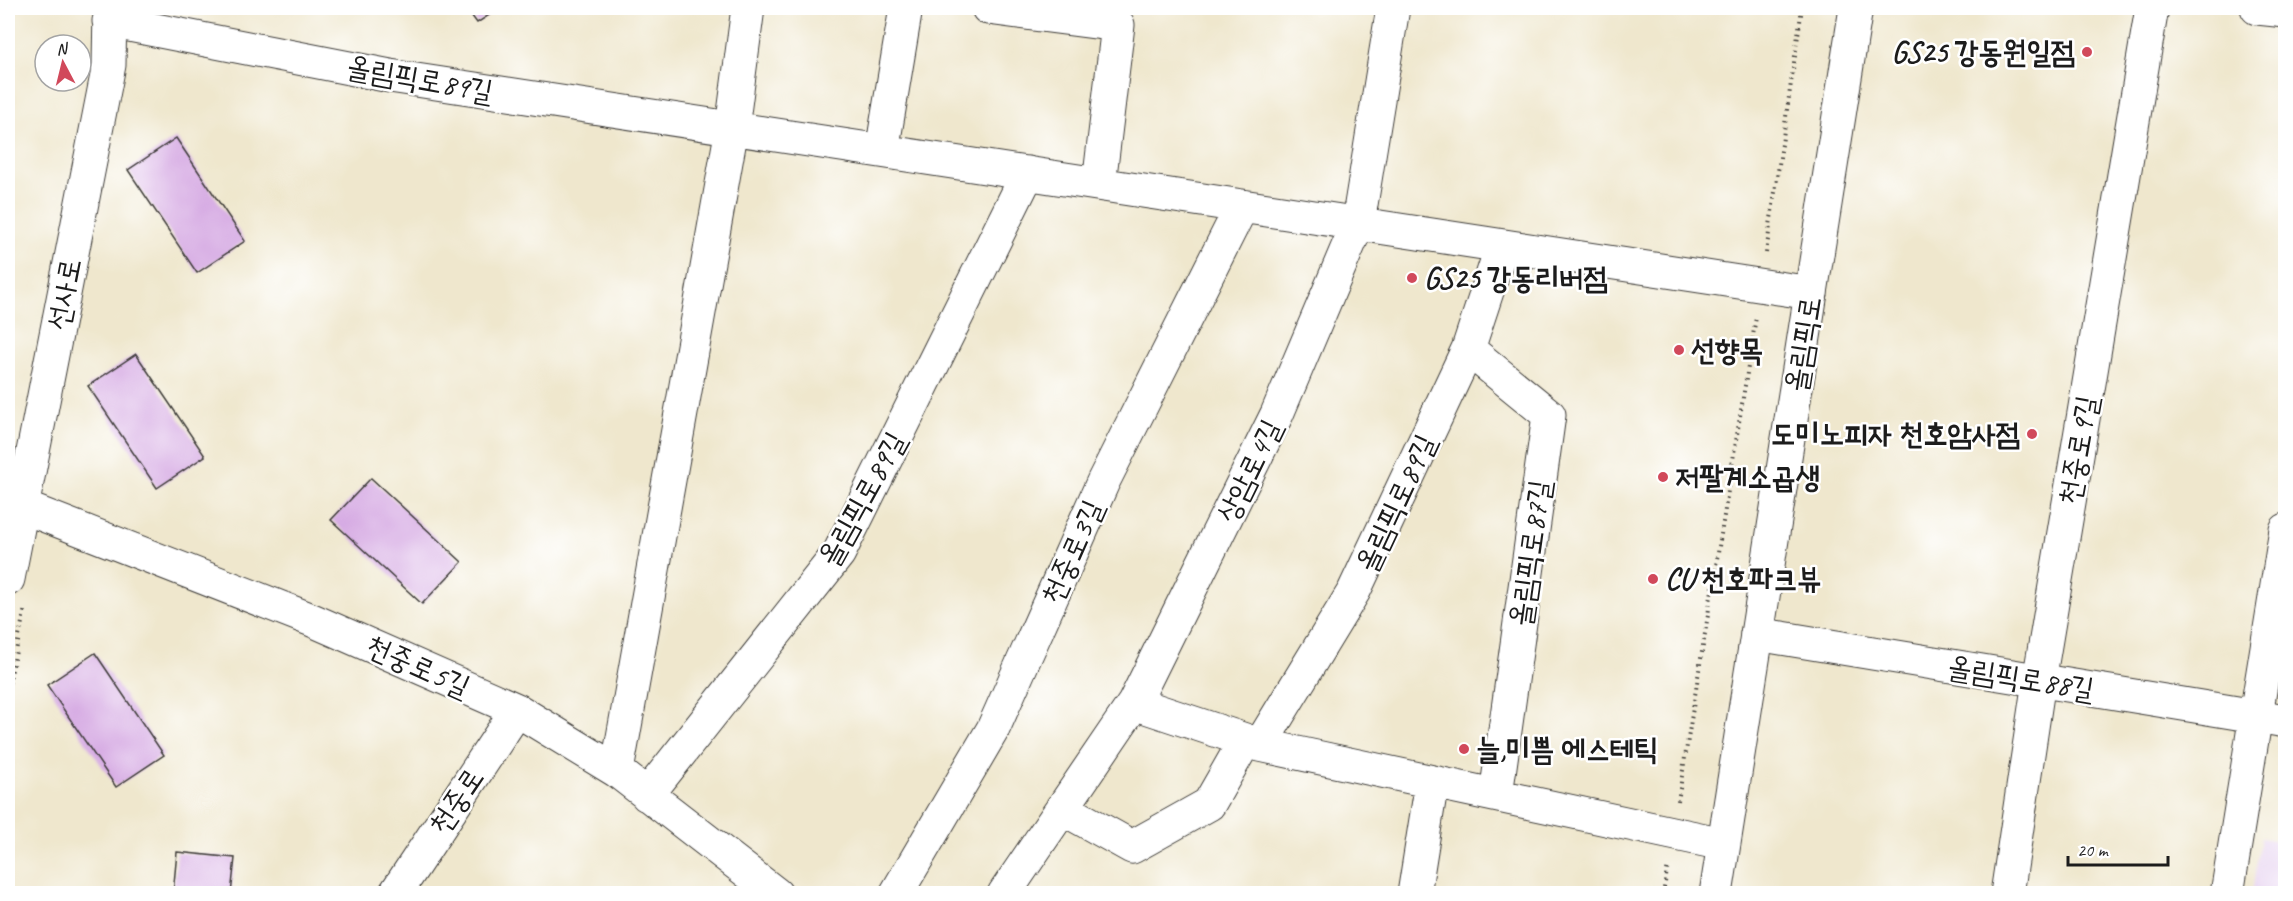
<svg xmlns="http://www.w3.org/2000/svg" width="2293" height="901" viewBox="0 0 2293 901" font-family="Caveat,'Poor Story',sans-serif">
  <rect width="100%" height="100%" fill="#fff"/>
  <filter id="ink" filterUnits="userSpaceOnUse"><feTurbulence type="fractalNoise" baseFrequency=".0167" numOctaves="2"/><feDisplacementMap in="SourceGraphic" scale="12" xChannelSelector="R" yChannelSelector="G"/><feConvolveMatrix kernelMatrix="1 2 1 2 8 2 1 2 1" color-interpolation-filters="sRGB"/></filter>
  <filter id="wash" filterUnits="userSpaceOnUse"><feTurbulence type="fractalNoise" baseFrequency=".008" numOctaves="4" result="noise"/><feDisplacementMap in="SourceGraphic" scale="24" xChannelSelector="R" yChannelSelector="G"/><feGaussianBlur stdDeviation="1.35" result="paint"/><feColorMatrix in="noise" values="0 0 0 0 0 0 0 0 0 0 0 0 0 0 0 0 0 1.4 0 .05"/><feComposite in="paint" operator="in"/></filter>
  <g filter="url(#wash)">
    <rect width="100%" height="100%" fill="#efe7cd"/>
    <path fill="#e6d2f0" d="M2261 838 2285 842V893H2252Z"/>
    <g id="blocks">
      <path fill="#d6aae3" d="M466 8H500L477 23Z
        M176 138 245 241 197 273 128 170Z
        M136 354 205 456 157 488 88 386Z
        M371 478 462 562 422 604 331 520Z
        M95 653 164 755 116 787 47 685Z
        M177 852 235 858 231 894H173Z"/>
    </g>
  </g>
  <g filter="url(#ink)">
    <use href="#blocks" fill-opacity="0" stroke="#3c3a37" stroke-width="1.5"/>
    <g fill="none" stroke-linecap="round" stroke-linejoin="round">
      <defs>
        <path id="minor" d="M988 8 1118 25 1099 184
          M2257 8 2286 11
          M109 21 390 76 1811 293
          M882 151 906 8
          M1468 349 1549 415 1496 795
          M23 507 312 620 517 710 617 771 776 894
          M8 579 109 65 110 8
          M1757 634 2286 721
          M1134 703 1260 745 1723 844
          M1260 745 1354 591 1468 349 1502 246
          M617 771 732 128 748 8
          M647 795 839 553 1028 173
          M1062 808 1132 847 1209 804 1245 741
          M395 894 517 710
          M896 894 993 729 1103 482 1242 206
          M1004 894 1134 703 1277 414 1358 223 1393 8
          M1414 894 1432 782
          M2007 894 2039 681 2152 8
          M2227 894 2286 530"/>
        <path id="major" d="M1716 894 1856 8"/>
      </defs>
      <use href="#minor" stroke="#3c3a37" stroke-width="35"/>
      <use href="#major" stroke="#3c3a37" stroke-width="35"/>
      <path stroke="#3c3a37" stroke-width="4" stroke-dasharray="1.5 4.5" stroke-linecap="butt" d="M1766 253 1802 8
        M8 689 25 608
        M1678 801 1756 317
        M1663 894 1668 865"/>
      <use href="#minor" stroke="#fff" stroke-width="33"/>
      <use href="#major" stroke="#fff" stroke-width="33"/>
    </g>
  </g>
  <g fill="#d1495b" stroke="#fff" stroke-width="2">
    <circle cx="2087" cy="52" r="6"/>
    <circle cx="1412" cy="278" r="6"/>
    <circle cx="1679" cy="350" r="6"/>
    <circle cx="2032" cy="434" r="6"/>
    <circle cx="1663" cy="477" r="6"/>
    <circle cx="1653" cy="579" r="6"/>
    <circle cx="1464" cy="749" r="6"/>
  </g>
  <g text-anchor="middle" stroke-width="5" stroke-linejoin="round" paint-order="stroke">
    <g font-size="30" font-weight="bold" fill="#1c1c1c" stroke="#fff" text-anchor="start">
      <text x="2075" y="62" text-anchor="end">GS25 강동원일점</text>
      <text x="1424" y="288">GS25 강동리버점</text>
      <text x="1691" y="360">선향목</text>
      <text x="2020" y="444" text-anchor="end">도미노피자 천호암사점</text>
      <text x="1675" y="487">저팔계소곱생</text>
      <text x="1665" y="589">CU 천호파크뷰</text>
      <text x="1476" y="759">늘,미쁨 에스테틱</text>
    </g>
    <g font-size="30" fill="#1c1c1c" stroke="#fff">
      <text transform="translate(420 79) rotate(10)" y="10">올림픽로89길</text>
      <text transform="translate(64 294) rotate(-79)" y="10">선사로</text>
      <text transform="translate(1803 344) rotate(-81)" y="10">올림픽로</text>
      <text transform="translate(2078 450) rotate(-80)" y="10">천중로9길</text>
      <text transform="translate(1249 471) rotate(-64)" y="10">상암로4길</text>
      <text transform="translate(862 499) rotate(-61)" y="10">올림픽로89길</text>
      <text transform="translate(1396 503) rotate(-65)" y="10">올림픽로89길</text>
      <text transform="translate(1072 552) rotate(-66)" y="10">천중로3길</text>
      <text transform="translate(1530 553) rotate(-82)" y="10">올림픽로87길</text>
      <text transform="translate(418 666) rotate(24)" y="10">천중로5길</text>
      <text transform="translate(2021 678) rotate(9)" y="10">올림픽로88길</text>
      <text transform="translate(456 801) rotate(-56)" y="10">천중로</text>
    </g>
  </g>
  <rect width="2293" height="901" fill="none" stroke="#fff" stroke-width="30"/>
  <g transform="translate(63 63) rotate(353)"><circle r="28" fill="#ffffff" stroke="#a4a4a4" stroke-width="1.5"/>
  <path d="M0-4.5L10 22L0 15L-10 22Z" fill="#d1495b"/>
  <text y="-9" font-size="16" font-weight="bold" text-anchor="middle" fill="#1c1c1c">N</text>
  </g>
  <path d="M2068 856v9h100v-9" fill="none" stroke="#1c1c1c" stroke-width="3"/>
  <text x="2077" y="856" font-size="18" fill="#1c1c1c" stroke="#ffffff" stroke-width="4.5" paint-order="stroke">20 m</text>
</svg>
